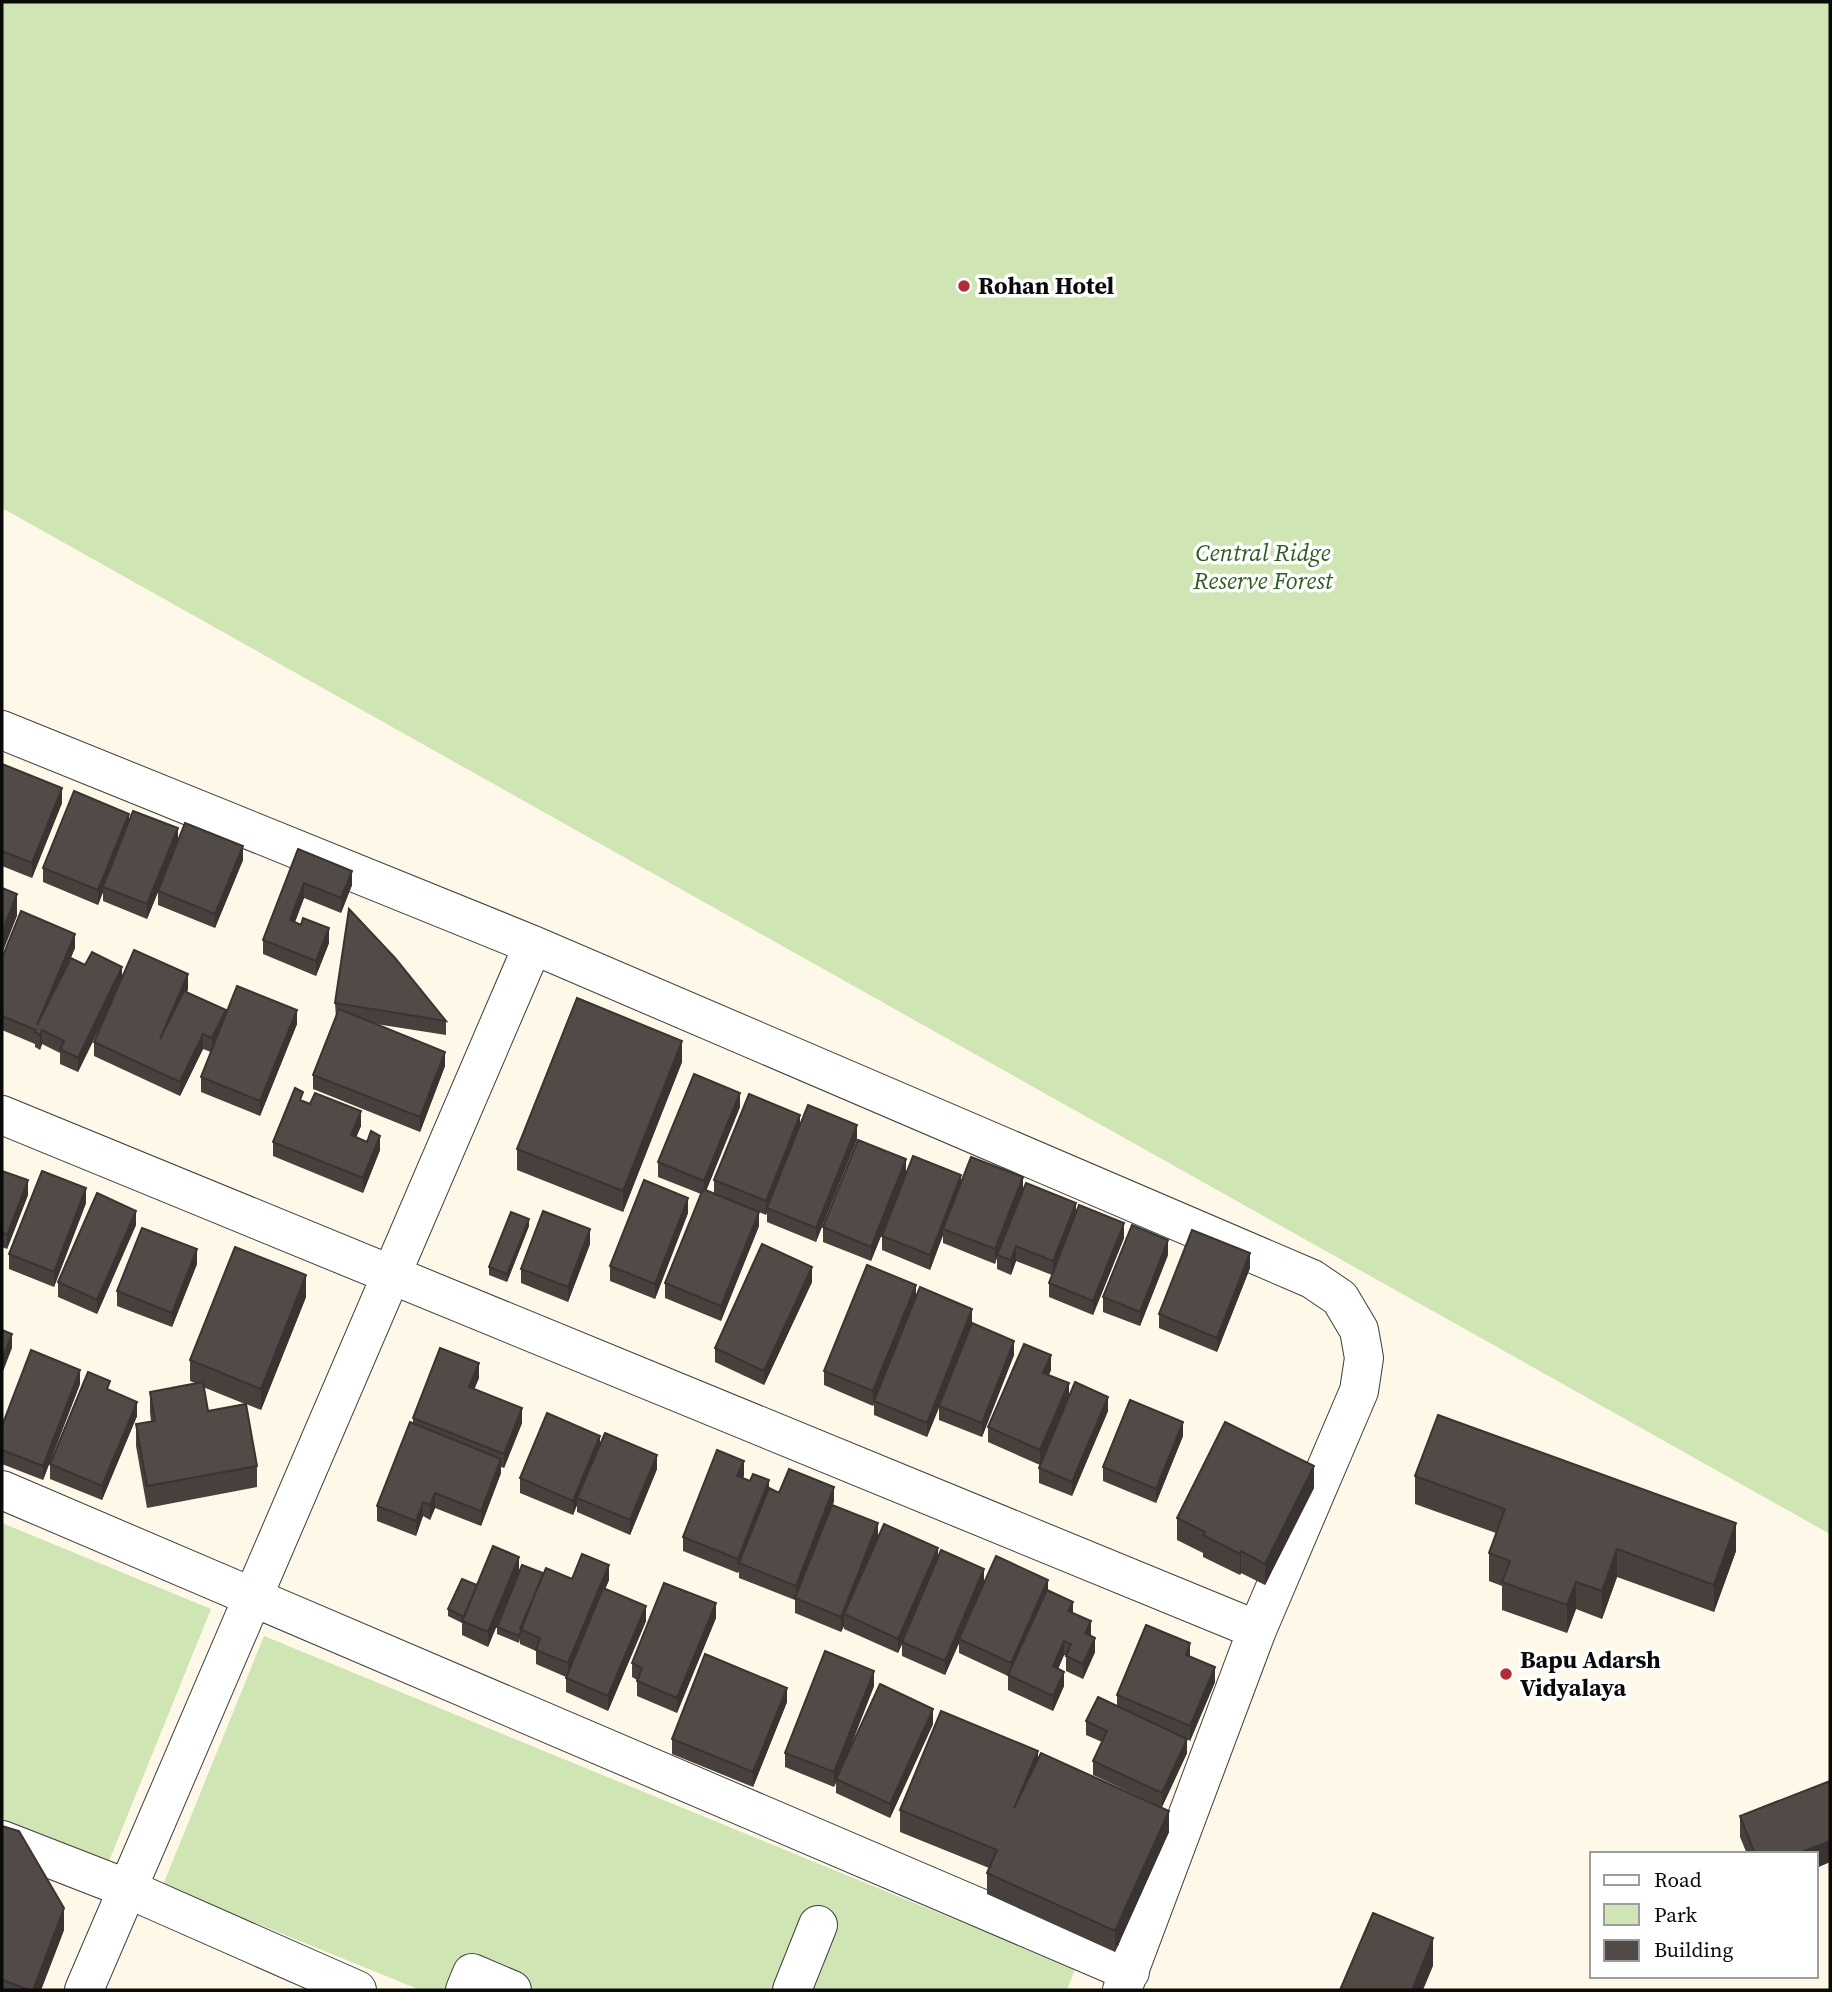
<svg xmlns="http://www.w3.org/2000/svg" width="1832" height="1992" viewBox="0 0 1832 1992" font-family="'Source Serif 4',serif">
  <rect width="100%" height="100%" fill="#fef8e8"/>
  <path fill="#d0e5b4" d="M2 2H1830V1534L2 508Z
    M2 1523 211 1609 107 1866 2 1823Z
    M264 1636 1075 1969 1067 1990H420L163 1885Z"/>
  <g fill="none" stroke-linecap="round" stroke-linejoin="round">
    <defs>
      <path id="minor" d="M2 730 533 945 1312 1279 1340 1298 1359 1330 1364 1358 1359 1391 1257 1630 1122 1990
        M2 1115 1257 1630
        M2 1490 1130 1972
        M2 1840 128 1889 357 1990
        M84 1990 533 945
        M465 1990 472 1973 512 1990
        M792 1990 818 1925"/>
    </defs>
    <use href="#minor" stroke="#3d3d3d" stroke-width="40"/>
    <use href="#minor" stroke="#fff" stroke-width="38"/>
  </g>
  <path fill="#47403d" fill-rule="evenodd" d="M2 764 62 803 32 878 2 866Z
    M129 822 178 842 243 860 215 928 158 905V892L147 919 103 901V892L98 905 43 882V868Z
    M298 849 352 885 341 913 304 898 295 922 329 943 316 976 263 954V940Z
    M75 948 67 966 85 965 122 978 188 989 187 992 226 1014 297 1024 260 1116 201 1092V1077L211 1052 203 1049 180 1096 94 1056V1042L109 1008 78 1072 60 1064V1053L42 1044 40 1050 35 1047V1044L2 1030V958Z
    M335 1003 446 1021V1035L376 1024 445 1066 420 1132 313 1089V1075L336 1018Z
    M682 1062 623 1212 517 1170V1149Z
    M303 1101 361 1126 356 1137 367 1142 380 1150 363 1193 273 1156V1142Z
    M740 1107 706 1191 714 1194V1180L800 1126 857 1125 816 1242 767 1222V1213L766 1215 759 1212V1226L721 1321 665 1298V1283L701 1194 658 1177V1162Z
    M2 1171 28 1195 7 1249 2 1247Z
    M906 1174 871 1261 823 1242V1227Z
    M961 1183 1023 1191 1076 1213 1124 1238 1093 1315 1049 1297V1283L1052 1275 1016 1261 1011 1275 997 1269V1258L995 1264 943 1243V1235L930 1270 882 1250V1236Z
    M86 1203 54 1287 9 1269V1254Z
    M688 1213 655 1299 610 1281V1266Z
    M136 1225 97 1314 58 1297V1282Z
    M529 1226 507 1282 489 1275V1267Z
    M590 1244 568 1302 521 1283V1269Z
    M1168 1255 1140 1326 1103 1312V1297Z
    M197 1264 172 1327 117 1306V1291Z
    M1250 1268 1217 1352 1159 1328V1314Z
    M812 1282 764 1385 715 1362V1348Z
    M916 1295 972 1323 1014 1355 982 1437 939 1420V1408L927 1437 874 1415V1402L873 1406 824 1385V1371Z
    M306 1297 261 1410 246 1404 257 1466V1487L147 1508 136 1446V1424L151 1421 150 1413V1392L195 1383 190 1381V1360ZM203 1387 245 1404 208 1411Z
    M1051 1370 1049 1375 1069 1397 1108 1411 1072 1496 1039 1483V1468L1062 1413 1040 1465 988 1442V1427Z
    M479 1378 474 1389 522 1423 504 1468 501 1467V1473L481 1526 435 1508 430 1520 423 1516 416 1536 377 1521V1506L413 1424V1418Z
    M80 1384 43 1480 2 1464V1426Z
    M110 1391 137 1416 102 1500 50 1479V1464Z
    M1183 1436 1156 1503 1103 1481V1467Z
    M600 1445 657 1469 630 1535 577 1512V1505L573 1515 520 1493V1478Z
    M744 1476 743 1478 779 1493 834 1501 833 1505 878 1537 938 1558 984 1582 1048 1591 1073 1613 1091 1636 1095 1652 1083 1679 1066 1671V1656L1064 1655 1058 1669 1064 1686 1053 1711 1008 1690V1676L959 1653V1643L945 1675 902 1656V1644L898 1653 844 1629V1626L841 1632 795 1613V1600L739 1578V1570L738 1573 683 1551V1537Z
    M1415 1476 1736 1551 1714 1612 1617 1577 1602 1619 1576 1609 1567 1633 1502 1610V1586L1489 1581V1553L1496 1533 1415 1504Z
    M1314 1488 1265 1585 1241 1573 1240 1575 1203 1557V1553L1177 1540V1518Z
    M519 1570 572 1579 609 1580 605 1589 646 1621 608 1711 566 1692V1677L536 1664V1651L520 1644V1639L519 1643 497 1634V1627L511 1591 488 1647 462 1635V1623L448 1616V1609L477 1585Z
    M716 1618 677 1713 637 1696V1680L632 1677V1663Z
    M1190 1657 1215 1682 1190 1741 1187 1739V1753L1162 1807 1169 1832 1115 1952 987 1894V1873L989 1868 900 1832V1810L1161 1807 1093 1775V1761L1102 1742 1086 1735V1721L1117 1706V1695Z
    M874 1686 847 1755 933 1724 890 1818 836 1793V1783L834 1787 785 1767V1753Z
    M787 1702 753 1787 672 1754V1739Z
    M1830 1781V1862L1816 1868V1854H1747L1740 1837V1816Z
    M2 1826 64 1930 41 1990H2Z"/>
  <path fill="#393432" d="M62 788V803L32 878V863Z
    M129 814V829L103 887V892L98 905V890Z
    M178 828V843L147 919V904Z
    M243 846V860L215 928V914Z
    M352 871V885L341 913V898Z
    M304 883V898L290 935V920Z
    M17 894V916L2 954V932Z
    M329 928V943L316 976V961Z
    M75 934V948L39 1034 37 1025Z
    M122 967V982L78 1072V1058Z
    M188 974V989L160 1053V1039Z
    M226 1010V1025L212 1053V1038Z
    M297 1010V1024L260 1116V1101Z
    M42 1030V1044L40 1050V1035Z
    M203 1034V1049L180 1096V1082Z
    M682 1041V1062L623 1212V1191Z
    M445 1052V1066L420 1132V1117Z
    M740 1093V1107L704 1196V1181Z
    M361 1111V1126L351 1150V1135Z
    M800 1115V1130L767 1208 766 1215V1201Z
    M857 1125V1140L816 1242V1228Z
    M380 1136V1150L363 1193V1178Z
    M906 1159V1174L871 1261V1247Z
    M961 1175V1190L943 1229V1235L930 1270V1255Z
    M1023 1177V1192L997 1255 995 1264V1249Z
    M28 1180V1195L7 1249V1235Z
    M86 1188V1203L54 1287V1272Z
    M688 1198V1213L655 1299V1284Z
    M1076 1203V1218L1053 1276V1261Z
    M136 1211V1225L97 1314V1300Z
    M759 1212V1226L721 1321V1306Z
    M529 1219V1226L507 1282V1274Z
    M1124 1223V1238L1093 1315V1301Z
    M590 1229V1244L568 1302V1287Z
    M1168 1240V1255L1140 1326V1312Z
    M1016 1246V1261L1011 1275V1260Z
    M197 1249V1264L172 1327V1313Z
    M1250 1253V1268L1217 1352V1338Z
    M812 1267V1282L764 1385V1371Z
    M306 1275V1297L261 1410V1389Z
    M916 1285V1300L873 1406V1391Z
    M972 1309V1323L927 1437V1423Z
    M12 1334V1348L2 1374V1359Z
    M1014 1341V1355L982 1437V1423Z
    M1051 1355V1370L1043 1387V1373Z
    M479 1363V1378L469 1402V1387Z
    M80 1370V1384L43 1480V1466Z
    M1069 1383V1398L1040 1465V1450Z
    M1108 1397V1411L1072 1496V1482Z
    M137 1402V1416L102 1500V1486Z
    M522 1408V1423L504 1468V1454Z
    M1183 1422V1436L1156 1503V1489Z
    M600 1436V1450L577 1498V1505L573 1515V1501Z
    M657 1455V1469L630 1535V1520Z
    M501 1459V1473L481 1526V1511Z
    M744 1461V1476L737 1491V1476Z
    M1314 1466V1488L1265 1585V1564Z
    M769 1480V1495L739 1563V1570L738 1573V1559Z
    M834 1487V1501L796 1600V1586Z
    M435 1493V1508L430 1520V1505Z
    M423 1502V1516L416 1536V1521Z
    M878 1523V1538L844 1614V1626L841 1632V1617Z
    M1736 1523V1551L1714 1612V1585Z
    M938 1548V1563L898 1653V1639Z
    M1617 1549V1577L1602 1619V1591Z
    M1241 1551V1573L1240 1575V1554Z
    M519 1557V1572L488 1647V1632Z
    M609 1565V1580L568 1677V1663Z
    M984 1569V1584L959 1639V1643L945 1675V1661Z
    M1048 1580V1594L1011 1677V1663Z
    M1576 1582V1609L1567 1633V1605Z
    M1073 1602V1616L1068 1611Z
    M716 1603V1618L677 1713V1698Z
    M646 1606V1621L608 1711V1696Z
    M1091 1621V1636L1085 1633Z
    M1095 1638V1652L1083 1679V1664Z
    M1064 1641V1655L1053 1681V1666Z
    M1190 1643V1658L1186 1655Z
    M1215 1667V1682L1190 1741V1726Z
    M874 1671V1686L838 1779H836L834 1787V1772Z
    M1064 1672V1686L1053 1711V1696Z
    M787 1688V1702L753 1787V1772Z
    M933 1709V1724L890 1818V1804Z
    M1187 1739V1753L1162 1807V1793Z
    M1038 1751V1772L1014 1808Z
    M1169 1811V1832L1115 1952V1931Z
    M1830 1841V1862L1816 1868V1854H1797Z
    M64 1908V1930L41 1990H33Z
    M1433 1938V1966L1423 1990H1412Z"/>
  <path fill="#524a47" stroke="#393432" stroke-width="2" d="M2 764 62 788 32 863 2 851Z
    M74 791 129 814 98 890 43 868Z
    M133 811 178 828 147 904 103 887Z
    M185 823 243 846 215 914 158 891Z
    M298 849 352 871 341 898 304 883 290 920 301 925 303 918 329 928 316 961 263 940Z
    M2 888 17 894 2 932Z
    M349 909 395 958 446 1021 335 1003Z
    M21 911 75 934 37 1025 71 958 85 965 92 952 122 967 78 1058 60 1049 64 1041 42 1030 40 1035 35 1032 36 1030 2 1016V958Z
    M134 950 188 974 160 1039 184 991 226 1010 212 1038 203 1034 180 1082 94 1042Z
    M237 986 297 1010 260 1101 201 1077Z
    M577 998 682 1041 623 1191 517 1149Z
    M339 1009 445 1052 420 1117 313 1075Z
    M694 1074 740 1093 704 1181 658 1162Z
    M295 1088 303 1092 300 1100 310 1104 315 1093 361 1111 351 1135 367 1142 371 1131 380 1136 363 1178 273 1142Z
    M749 1094 800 1115 766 1201 714 1180Z
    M808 1105 857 1125 816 1228 767 1208Z
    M858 1140 906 1159 871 1247 823 1227Z
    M913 1156 961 1175 930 1255 882 1236Z
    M971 1157 1023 1177 995 1249 943 1229Z
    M2 1171 28 1180 7 1235 2 1232Z
    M42 1171 86 1188 54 1272 9 1254Z
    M644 1180 688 1198 655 1284 610 1266Z
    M1026 1183 1076 1203 1053 1261 1016 1246 1011 1260 997 1255Z
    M703 1189 759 1212 721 1306 665 1283Z
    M97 1193 136 1211 97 1300 58 1282Z
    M1079 1205 1124 1223 1093 1301 1049 1283Z
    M543 1211 590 1229 568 1287 521 1269Z
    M511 1212 529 1219 507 1274 489 1267Z
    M1132 1225 1168 1240 1140 1312 1103 1297Z
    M142 1228 197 1249 172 1313 117 1291Z
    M1192 1230 1250 1253 1217 1338 1159 1314Z
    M762 1244 812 1267 764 1371 715 1348Z
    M235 1247 306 1275 261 1389 190 1360Z
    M867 1265 916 1285 873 1391 824 1371Z
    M920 1287 972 1309 927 1423 874 1401Z
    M972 1323 1014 1341 982 1423 939 1406Z
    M2 1330 12 1334 2 1359Z
    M1024 1344 1051 1355 1043 1373 1069 1383 1040 1450 988 1427Z
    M440 1348 479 1363 469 1387 522 1408 504 1454 413 1418Z
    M31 1350 80 1370 43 1466 2 1450V1426Z
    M88 1372 110 1381 107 1389 137 1402 102 1486 50 1464Z
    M203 1382 208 1411 246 1404 257 1466 147 1486 136 1424 155 1421 150 1392Z
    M1075 1382 1108 1397 1072 1482 1039 1468Z
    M1130 1400 1183 1422 1156 1489 1103 1467Z
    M547 1413 600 1436 573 1501 520 1478Z
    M1438 1415 1736 1523 1714 1585 1617 1549 1602 1591 1576 1582 1567 1605 1502 1582 1510 1561 1489 1553 1505 1509 1415 1476Z
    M410 1422 501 1459 481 1511 435 1493 430 1505 423 1502 416 1521 377 1506Z
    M1225 1422 1314 1466 1265 1564 1241 1551 1240 1554 1203 1535 1205 1532 1177 1518Z
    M605 1433 657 1455 630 1520 577 1498Z
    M717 1450 744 1461 737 1476 750 1481 753 1474 769 1480 738 1559 683 1537Z
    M789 1469 834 1487 796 1586 739 1563 769 1488 779 1493Z
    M832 1505 878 1523 841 1617 795 1598Z
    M884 1524 938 1548 898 1639 844 1614Z
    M493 1546 519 1557 488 1632 462 1621Z
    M941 1550 984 1569 945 1661 902 1642Z
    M582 1554 609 1565 568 1663 536 1650 540 1638 520 1629 546 1568 572 1579Z
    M996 1556 1048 1580 1011 1663 959 1639Z
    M522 1565 543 1573 519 1636 497 1627Z
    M462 1579 477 1585 464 1617 448 1609Z
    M664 1583 716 1603 677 1698 637 1681 642 1668 632 1663Z
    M603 1588 646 1606 608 1696 566 1678Z
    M1047 1590 1073 1602 1068 1611 1091 1621 1085 1633 1095 1638 1083 1664 1066 1656 1071 1644 1064 1641 1053 1666 1064 1672 1053 1696 1008 1675Z
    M1146 1625 1190 1643 1186 1655 1215 1667 1190 1726 1117 1695Z
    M825 1651 874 1671 834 1772 785 1753Z
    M705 1654 787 1688 753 1772 672 1739Z
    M880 1684 933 1709 890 1804 836 1779Z
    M1098 1697 1187 1739 1162 1793 1093 1761 1107 1731 1086 1721Z
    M941 1711 1038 1751 1014 1808 1041 1753 1169 1811 1115 1931 987 1873 997 1850 900 1810Z
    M1830 1781V1841L1797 1854H1755L1740 1816Z
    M2 1826 19 1831 64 1908 33 1990H30L2 1980Z
    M1373 1913 1433 1938 1412 1990H1340Z"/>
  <g fill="#b12b38" stroke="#fff" stroke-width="2.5">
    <circle cx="964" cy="286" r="7"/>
    <circle cx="1506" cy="1674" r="7"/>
  </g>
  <g text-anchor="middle" stroke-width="7" stroke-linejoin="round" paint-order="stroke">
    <g font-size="24" font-weight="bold" fill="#0a0a0a" stroke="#fff" text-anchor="start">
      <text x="978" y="294">Rohan Hotel</text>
      <text x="1520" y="1668">Bapu Adarsh<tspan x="1520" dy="28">Vidyalaya</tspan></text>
    </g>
    <g font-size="24" font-style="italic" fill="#2f5d1f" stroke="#fff">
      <text x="1263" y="561">Central Ridge<tspan x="1263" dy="28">Reserve Forest</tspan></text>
    </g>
  </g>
  <rect width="1832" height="1992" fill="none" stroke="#0a0a0a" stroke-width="7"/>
  <rect x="1590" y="1852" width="228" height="126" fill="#ffffff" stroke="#9d9d9d" stroke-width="2"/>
  <rect x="1604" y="1875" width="35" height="10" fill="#ffffff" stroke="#9d9d9d" stroke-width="2"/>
  <text x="1654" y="1887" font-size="21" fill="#0a0a0a">Road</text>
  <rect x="1604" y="1904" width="35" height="21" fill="#d0e5b4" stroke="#9d9d9d" stroke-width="2"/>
  <text x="1654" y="1922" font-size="21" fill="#0a0a0a">Park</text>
  <rect x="1604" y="1940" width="35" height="21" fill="#524a47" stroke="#9d9d9d" stroke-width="2"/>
  <text x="1654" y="1957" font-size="21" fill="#0a0a0a">Building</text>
</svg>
